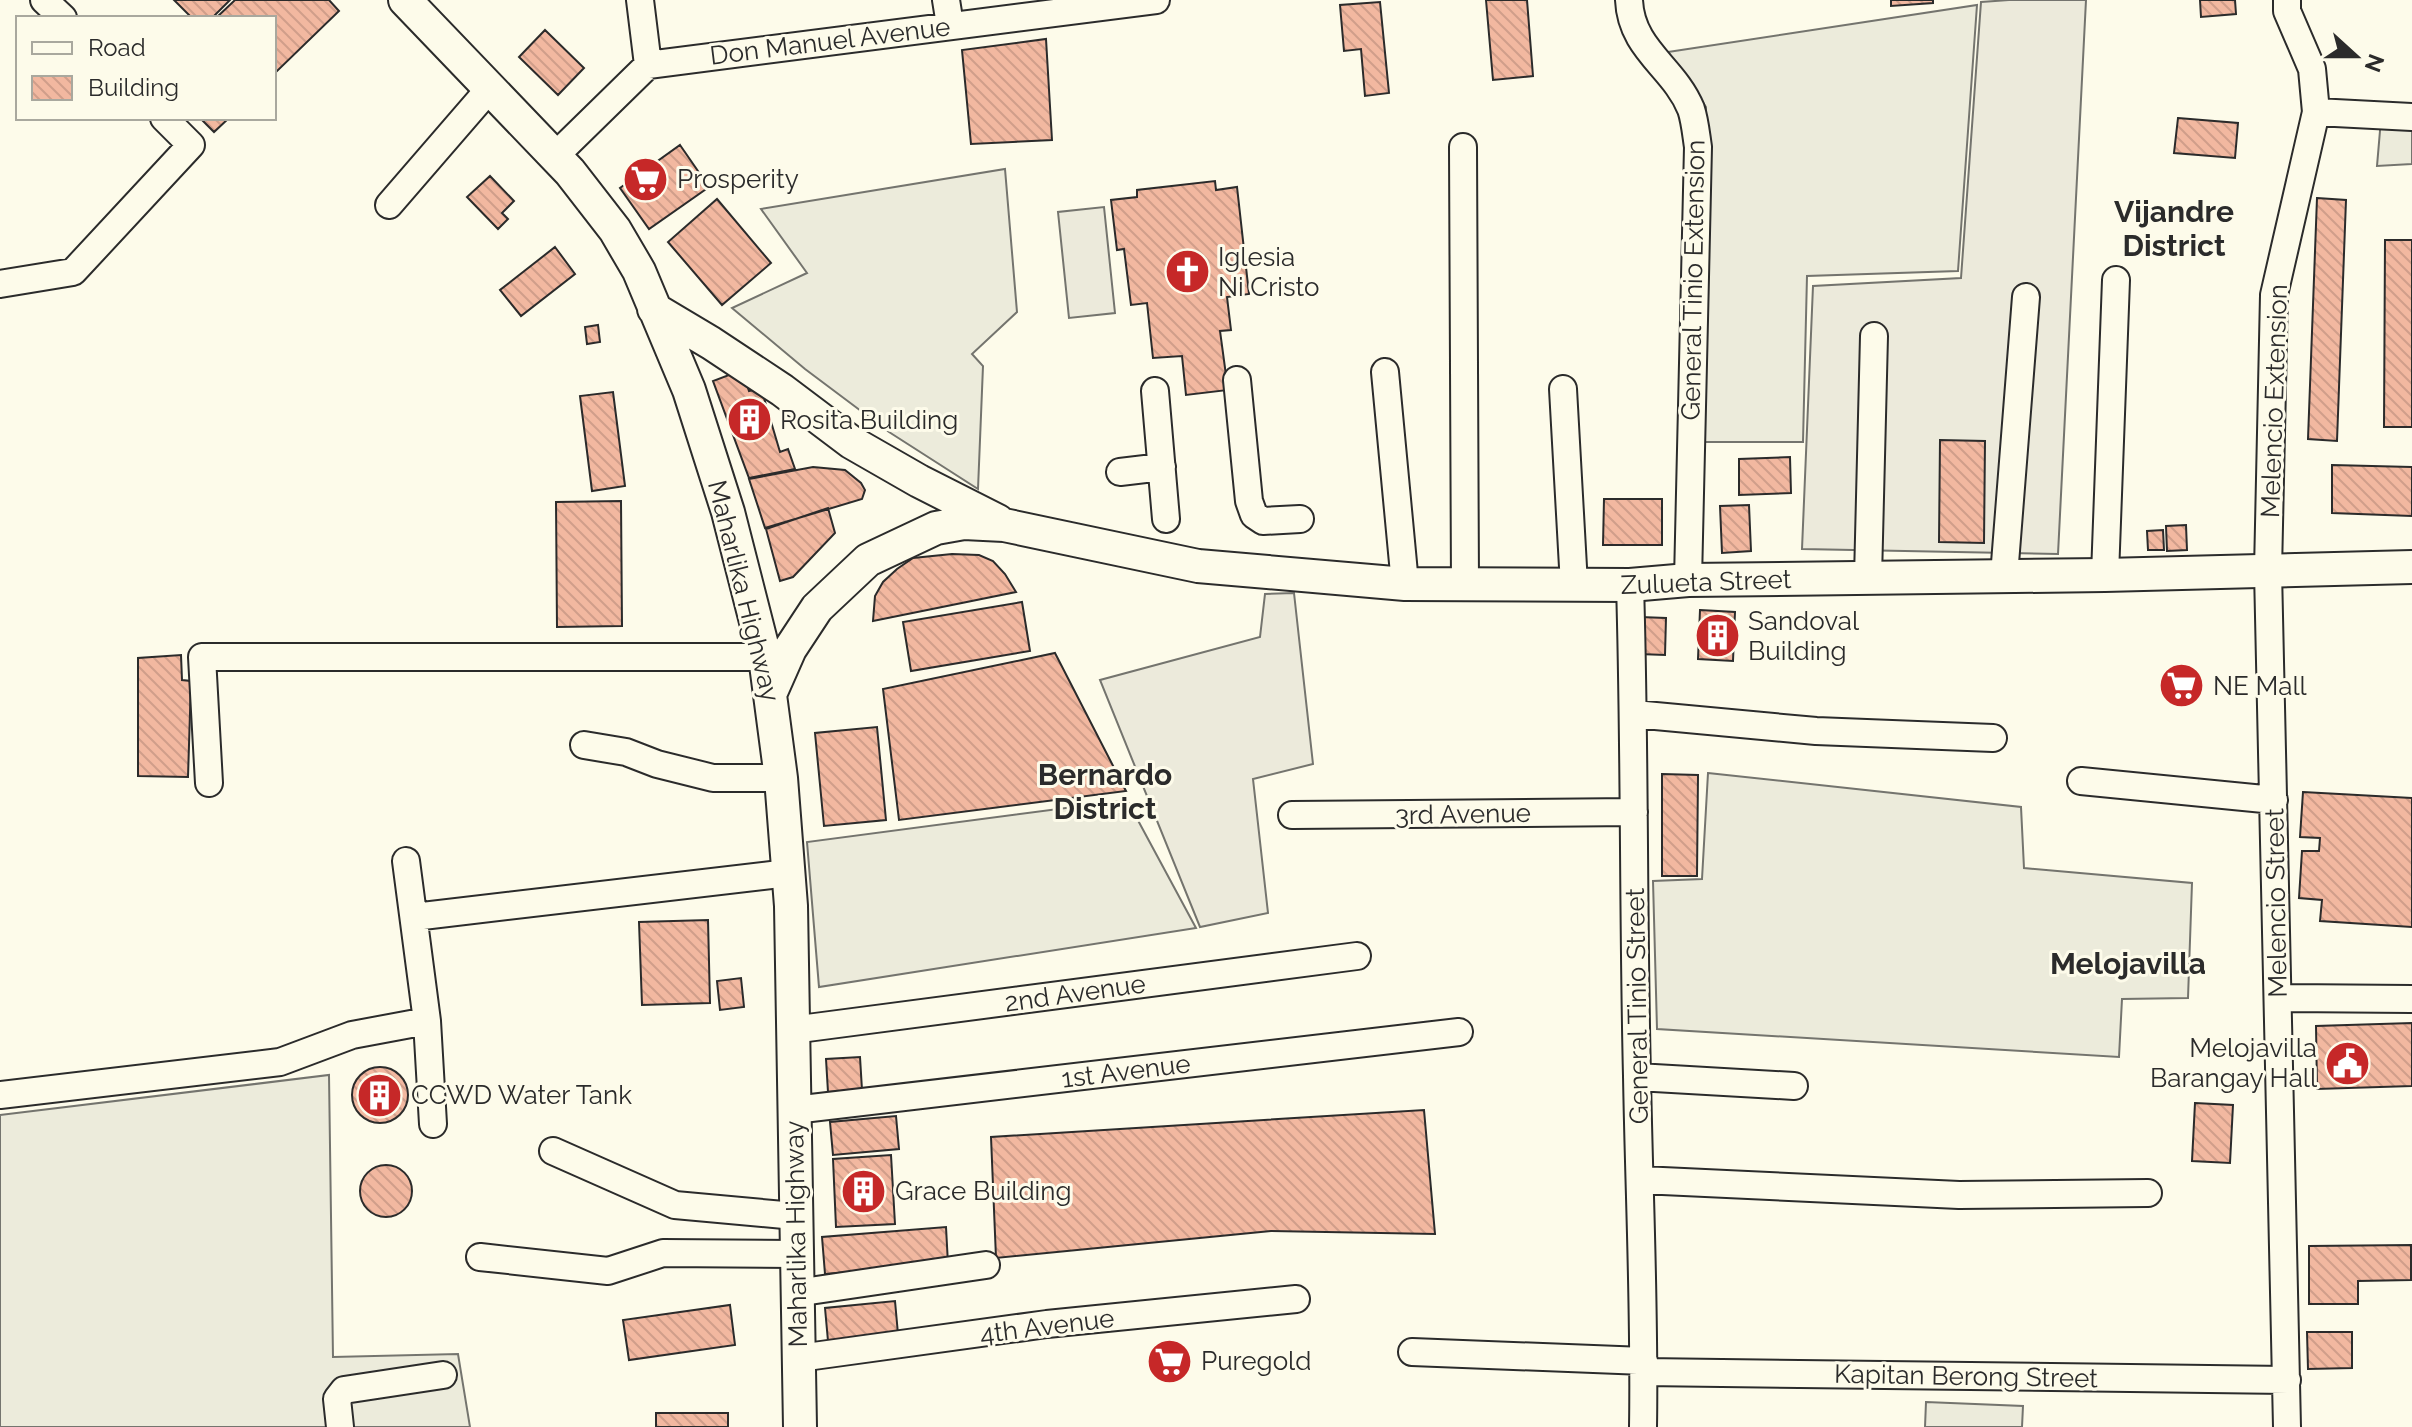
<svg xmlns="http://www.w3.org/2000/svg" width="2412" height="1427" viewBox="0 0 2412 1427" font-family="Raleway,sans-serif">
  <defs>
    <pattern id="building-back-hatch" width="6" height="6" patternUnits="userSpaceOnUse" patternTransform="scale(2)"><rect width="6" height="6" fill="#f2b8a0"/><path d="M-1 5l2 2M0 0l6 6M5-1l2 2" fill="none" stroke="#d09e8a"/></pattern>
  </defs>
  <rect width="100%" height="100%" fill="#fdfbea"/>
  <path fill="#ecebdb" stroke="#74746e" stroke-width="2" d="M1977 5 1958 271 1807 276 1803 442H1703L1706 107 1668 52Z
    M2381 119 2412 122V164L2377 166Z
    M1005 169 1017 312 972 354 983 366 978 489 889 432 805 369 732 308 807 273 761 209Z
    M1708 773 2021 807 2024 868 2192 883 2188 998 2122 999 2119 1057 1657 1029 1653 881 1702 879Z
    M1127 800 1196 928 819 987 807 842Z
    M329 1075 333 1357 458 1354 470 1427H0V1115Z
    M1926 1402 2023 1406 2022 1427H1925Z"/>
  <path fill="#eceadb" stroke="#74746e" stroke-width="2" d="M2009 0H2086L2058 554 1802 549 1813 286 1961 278 1981 2Z
    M1104 207 1115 313 1069 318 1058 212Z
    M1294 593 1313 764 1253 779 1268 913 1200 927 1100 680 1260 637 1265 594Z"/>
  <path fill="url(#building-back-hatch)" stroke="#2b2b2b" stroke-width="2" d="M174 0H230L212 18H192Z
    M235 0H329L339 11 274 74V18H216Z
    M1486 0H1527L1533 76 1493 80Z
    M1891 0H1933V3L1891 6Z
    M2200 0H2235L2236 14 2201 17Z
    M1380 2 1389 93 1365 96 1361 49 1344 51 1340 5Z
    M545 30 584 68 558 95 519 57Z
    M1046 39 1052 140 971 144 962 50Z
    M200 118H229L214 132Z
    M2178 118 2238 123 2235 158 2174 153Z
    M680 145 709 187 649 229 620 188Z
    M490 176 514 201 502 213 508 219 498 229 467 197Z
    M1215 181 1216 190 1237 187 1249 294 1227 297 1231 330 1220 331 1228 390 1186 395 1182 356 1153 358 1147 303 1131 305 1124 249 1117 250 1111 200 1137 197V190Z
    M2317 198 2346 200 2337 441 2308 439Z
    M717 199 771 263 722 305 668 242Z
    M2385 240H2412V427H2384Z
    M555 247 575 274 521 316 500 290Z
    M598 325 600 342 587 344 585 327Z
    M742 370 749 391 761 388 780 452 788 449 795 469 749 478 713 381Z
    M613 392 625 486 592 491 580 396Z
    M1940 440 1985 441 1984 543 1939 542Z
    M1790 457 1791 493 1739 495V459Z
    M2332 465 2412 467V516L2332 513Z
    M813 467 845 470 861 483 865 490 862 499 765 528 749 479Z
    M1604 499H1662V545H1603Z
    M621 501 622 626 557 627 556 502Z
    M1749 505 1751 551 1722 553 1720 506Z
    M828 508 835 533 793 577 780 581 766 529Z
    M2186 525 2187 550 2167 551 2166 526Z
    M2163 530 2164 550H2148L2147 531Z
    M952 554 979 555 993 561 1005 574 1016 592 873 621 875 596 883 582 897 569 913 558Z
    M1022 602 1030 651 911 671 903 622Z
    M1700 610 1735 612 1733 661 1698 659Z
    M1640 617 1666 618 1665 655 1639 654Z
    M1055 653 1126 791 899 820 883 689Z
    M181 655 182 680 191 681 188 777 138 776V658Z
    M877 727 886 820 824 826 815 733Z
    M1662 774 1698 775 1697 876H1662Z
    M2303 792 2412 798V927L2320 921 2322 900 2299 898 2302 851H2319L2320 838 2300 837Z
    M708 920 710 1003 642 1005 639 922Z
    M741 978 744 1007 720 1010 717 981Z
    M2412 1023V1086L2317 1089 2316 1026Z
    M860 1057 862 1090 828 1092 826 1059Z
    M352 1095a28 28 0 1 1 56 0a28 28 0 1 1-56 0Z
    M2195 1103 2233 1105 2230 1163 2192 1161Z
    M1424 1110 1435 1234 1271 1231 996 1258 991 1137Z
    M896 1116 899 1149 833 1155 830 1122Z
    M891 1155 895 1224 836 1227 833 1159Z
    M360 1191a26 26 0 1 1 52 0a26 26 0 1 1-52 0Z
    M946 1227 948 1264 825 1274 822 1237Z
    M2411 1245V1280L2358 1281V1304H2309V1246Z
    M895 1301 898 1334 828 1341 825 1308Z
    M730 1305 735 1345 629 1360 623 1320Z
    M2307 1332H2352V1368L2308 1369Z
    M656 1413H728V1427H656Z"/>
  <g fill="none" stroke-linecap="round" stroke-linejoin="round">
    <defs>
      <path id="minor" d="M44 0 63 18
        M946 0 950 25
        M1629 0C1631 50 1674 67 1691 109 1695 121 1696 134 1698 147L1688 580
        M2287 0V11L2312 69 2316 112 2274 295 2268 571 2287 1427
        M648 65 1156 0
        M2316 112 2412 117
        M1463 147 1465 585
        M555 156 648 65 640 0
        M389 205 491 87
        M0 284 73 272 191 145 164 118
        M1385 372 1405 584
        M1237 380 1249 501 1254 515 1263 521 1300 519
        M1563 389 1574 585
        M1155 391 1166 519
        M1120 472 1162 467
        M2105 575 2116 280
        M2004 576 2026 297
        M1868 578 1874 336
        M1630 585C1635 749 1633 912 1637 1076 1639 1193 1645 1310 1643 1427
        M1634 714 1816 731 1993 738
        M584 745 626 752 657 764 713 778H781
        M2081 781 2274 800
        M209 783 202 657H765
        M1292 815 1634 812
        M406 861 427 1021 433 1124
        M414 917 788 873
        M2279 998 2412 999
        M792 1030 1357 956
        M1637 1077 1794 1086
        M0 1095 280 1062 352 1035 427 1021
        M794 1110 1459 1032
        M553 1151 675 1205 795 1216
        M1641 1180 1959 1195 2148 1193
        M480 1257 608 1271 663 1253 796 1254
        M796 1293 986 1265
        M1412 1352 1644 1361
        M799 1358 1047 1324 1296 1299
        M1644 1372 2287 1380
        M340 1427 337 1399 344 1390 443 1375"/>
      <path id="major" d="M405 0 570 172 615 230 639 271 689 390 728 512 765 657 781 778 791 906 800 1427
        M654 309 711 343 782 390 851 442 919 481 998 521
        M771 692 790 649 817 608 868 560 936 528 964 523 1004 525 1198 566 1405 584 1630 585 1688 580 2105 575 2412 567"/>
    </defs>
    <use href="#minor" stroke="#2b2b2b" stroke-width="30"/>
    <use href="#major" stroke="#2b2b2b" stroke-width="36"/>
    <use href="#minor" stroke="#fdfbea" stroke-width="26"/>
    <use href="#major" stroke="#fdfbea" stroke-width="32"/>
  </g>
  <defs>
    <symbol id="supermarket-disc" viewBox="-11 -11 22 22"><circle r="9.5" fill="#c62828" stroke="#fdfbea"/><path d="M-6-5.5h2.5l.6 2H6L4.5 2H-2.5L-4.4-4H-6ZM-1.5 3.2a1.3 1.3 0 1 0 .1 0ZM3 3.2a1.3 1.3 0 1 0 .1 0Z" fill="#fff"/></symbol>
    <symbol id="church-disc" viewBox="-11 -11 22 22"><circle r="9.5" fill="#c62828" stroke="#fdfbea"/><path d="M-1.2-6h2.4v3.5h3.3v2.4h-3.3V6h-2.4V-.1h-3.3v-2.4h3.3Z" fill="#fff"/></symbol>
    <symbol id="building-disc" viewBox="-11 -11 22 22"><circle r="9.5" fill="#c62828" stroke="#fdfbea"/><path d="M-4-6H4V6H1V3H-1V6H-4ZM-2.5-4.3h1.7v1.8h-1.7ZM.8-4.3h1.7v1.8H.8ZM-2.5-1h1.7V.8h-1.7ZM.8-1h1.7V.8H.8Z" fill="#fff"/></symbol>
    <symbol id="civic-disc" viewBox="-11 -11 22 22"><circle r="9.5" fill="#c62828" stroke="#fdfbea"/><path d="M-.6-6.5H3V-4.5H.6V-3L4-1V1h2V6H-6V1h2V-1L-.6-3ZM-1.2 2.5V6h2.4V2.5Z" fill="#fff"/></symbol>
  </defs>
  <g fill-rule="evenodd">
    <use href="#supermarket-disc" x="620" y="154" width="51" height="51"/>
    <use href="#church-disc" x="1162" y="246" width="51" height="51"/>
    <use href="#building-disc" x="724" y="394" width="51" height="51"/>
    <use href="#building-disc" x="1692" y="610" width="51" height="51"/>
    <use href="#supermarket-disc" x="2156" y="660" width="51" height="51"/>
    <use href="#civic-disc" x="2322" y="1038" width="51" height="51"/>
    <use href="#building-disc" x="354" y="1070" width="51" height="51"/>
    <use href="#building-disc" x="838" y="1166" width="51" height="51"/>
    <use href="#supermarket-disc" x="1144" y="1336" width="51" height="51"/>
  </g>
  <g text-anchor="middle" stroke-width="6" stroke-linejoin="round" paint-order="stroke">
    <g font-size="26" fill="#2b2b2b" stroke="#fdfbea">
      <text transform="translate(830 41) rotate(-7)" y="9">Don Manuel Avenue</text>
      <text transform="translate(1693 280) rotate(-89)" y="9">General Tinio Extension</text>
      <text transform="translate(2274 401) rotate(-88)" y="9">Melencio Extension</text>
      <text transform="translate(1706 582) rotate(-2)" y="9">Zulueta Street</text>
      <text transform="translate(744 591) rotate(76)" y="9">Maharlika Highway</text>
      <text transform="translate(1463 814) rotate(-1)" y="9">3rd Avenue</text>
      <text transform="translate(2276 903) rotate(-91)" y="9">Melencio Street</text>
      <text transform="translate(1075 993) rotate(-8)" y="9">2nd Avenue</text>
      <text transform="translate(1637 1006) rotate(-91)" y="9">General Tinio Street</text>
      <text transform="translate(1126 1071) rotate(-7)" y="9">1st Avenue</text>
      <text transform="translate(796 1234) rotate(-91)" y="9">Maharlika Highway</text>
      <text transform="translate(1047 1326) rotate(-7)" y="9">4th Avenue</text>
      <text transform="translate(1966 1376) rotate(1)" y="9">Kapitan Berong Street</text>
    </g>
    <g font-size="26" fill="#2b2b2b" stroke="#fdfbea" text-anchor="start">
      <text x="677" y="188">Prosperity</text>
      <text x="1218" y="266">Iglesia<tspan x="1218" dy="30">Ni Cristo</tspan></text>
      <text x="780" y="429">Rosita Building</text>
      <text x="1748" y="630">Sandoval<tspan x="1748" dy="30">Building</tspan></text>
      <text x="2213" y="695">NE Mall</text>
      <text x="2317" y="1057" text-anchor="end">Melojavilla<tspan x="2317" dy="30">Barangay Hall</tspan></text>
      <text x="411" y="1104">CCWD Water Tank</text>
      <text x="895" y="1200">Grace Building</text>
      <text x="1201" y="1370">Puregold</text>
    </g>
    <g font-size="30" font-weight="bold" fill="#2b2b2b" stroke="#fdfbea">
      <text x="2174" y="222">Vijandre<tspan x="2174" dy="34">District</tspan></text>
      <text x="1105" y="785">Bernardo<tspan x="1105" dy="34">District</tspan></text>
      <text x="2128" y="974">Melojavilla</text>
    </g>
  </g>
  <rect x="16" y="16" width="260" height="104" fill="#fdfbea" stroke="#a9a89e" stroke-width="2"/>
  <rect x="32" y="42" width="40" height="12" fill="#fdfbea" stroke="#a9a89e" stroke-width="2"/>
  <text x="88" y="56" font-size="24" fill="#2b2b2b">Road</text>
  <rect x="32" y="76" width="40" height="24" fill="url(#building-back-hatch)" stroke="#a9a89e" stroke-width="2"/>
  <text x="88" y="96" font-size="24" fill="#2b2b2b">Building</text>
  <g transform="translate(2356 56) rotate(111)" stroke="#fdfbea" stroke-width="6" paint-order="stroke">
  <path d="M0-6L14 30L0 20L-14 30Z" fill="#2b2b2b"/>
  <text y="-12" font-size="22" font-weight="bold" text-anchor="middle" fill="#2b2b2b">N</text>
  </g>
</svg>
